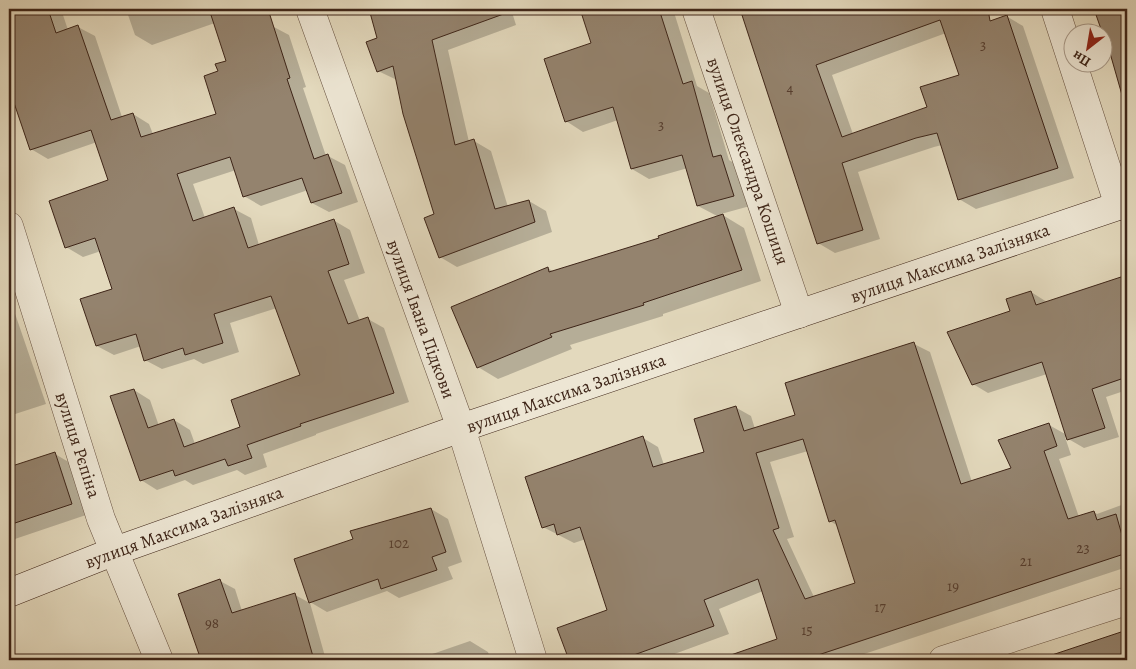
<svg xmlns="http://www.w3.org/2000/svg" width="1136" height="669" viewBox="0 0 1136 669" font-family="Alegreya,serif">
  <rect width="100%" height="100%" fill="#e3d9bd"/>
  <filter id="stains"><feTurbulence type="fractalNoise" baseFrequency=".004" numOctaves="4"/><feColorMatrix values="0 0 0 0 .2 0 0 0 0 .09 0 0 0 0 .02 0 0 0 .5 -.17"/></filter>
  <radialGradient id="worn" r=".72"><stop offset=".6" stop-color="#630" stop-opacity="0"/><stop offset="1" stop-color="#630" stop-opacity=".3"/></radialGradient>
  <path fill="#0003" fill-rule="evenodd" d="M9 9H61L68 30 78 27 95 36 122 117 133 114 149 124 153 134 218 115 219 72 227 62 272 26 289 35 306 87 303 88 326 156H328L345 165 358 202 329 212 312 203 308 190 261 206 244 196 236 170 193 184 205 218 234 209 251 218 259 245 333 220 350 230 365 273 344 280 360 321 368 319 384 328 409 402 316 434V435L263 454 267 467 245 475 237 470 193 485 185 480 157 490 141 480 134 390 150 400 159 426 174 420 190 430 195 444 242 428 302 376 277 308 230 323 239 352 203 364 194 359 162 369 145 360 141 346 114 355 97 346 114 290 101 251 83 257 66 247 110 181 97 142 48 159 31 149 20 107 9 76Z
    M135 9H229L232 17 152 45 135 35 127 12Z
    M370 9H511L516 25 448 50 469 142 474 141 491 151 508 207 529 201 546 211 552 232 457 267 440 257 436 215 397 80 378 71 379 38Z
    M587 9H673L697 86 709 93 729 160 739 166 750 206 721 214 744 228 761 281 663 314V316L570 345 572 349 498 379 478 367 548 268 554 272 660 239 719 217 698 206 688 168 649 179 632 169 618 120 583 132 566 121 593 44 582 10Z
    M741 9H937L946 33 832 75 853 134 929 108 961 76 1006 16 1023 26 1074 178 976 209 959 199 942 145 934 147 858 172 880 239 835 253 818 243Z
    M1095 9H1127V109L1104 32Z
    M1127 124V139L1123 125Z
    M1127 276V390L1106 397 1119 437 1084 448 1065 437 1071 455 1059 459 1079 517 1094 512 1097 514 1127 503V567L846 660H749L746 651 779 640 763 591 719 609 729 634 658 660H570L558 629 608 611 586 539 574 543 543 527 643 438 658 447 664 465 706 452 735 407 751 416 755 429 797 416 914 344 930 352 972 482 1013 469 1049 425 1067 435 1047 374 988 393 973 384 1011 312 1031 292 1047 302ZM808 451 830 521 838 526 856 584 814 597 787 539 794 537 770 462Z
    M9 296 46 404 9 416Z
    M55 454 72 464 89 514 9 541V468Z
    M431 509 448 519 462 562 448 567 453 579 399 598 387 591 327 612 310 602 354 540Z
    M220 581 235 589 242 611 295 595 310 603 326 660H231Z
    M1127 631V660H1078L1101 651 1098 641Z
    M470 641 488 652 491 660H415Z"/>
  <path fill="#94836e" stroke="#3e2518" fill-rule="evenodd" d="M27 9H48L56 33 78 25 111 120 133 113 141 137 216 114 204 76 218 71 215 64 226 61 209 9H268L290 78 287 79 314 159 328 154 342 193 311 203 302 178 243 197 230 157 177 174 193 221 234 207 248 248 334 219 349 264 328 271 348 324 368 317 394 393 300 424 301 426 247 445 252 458 228 466 225 459 175 476 173 470 140 481 110 396 134 389 148 428 174 419 184 447 240 427 231 400 300 375 271 296 214 314 223 343 185 355 183 348 144 361 136 334 96 346 80 299 112 289 95 238 65 248 49 201 108 180 91 130 30 150 9 88V16Z
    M369 9H509V12L432 40 455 145 474 139 495 209 529 200 535 222 439 258 424 218 434 214 403 114 393 66 377 72 366 42 377 38Z
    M580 9H659L683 84 692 81 713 157 721 155 734 196 697 206 682 155 631 169 613 107 565 122 544 59 591 43Z
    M740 9H988L990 21 1007 15 1058 168 958 200 937 133 916 138 842 163 863 230 817 244ZM940 20 959 75 920 87 927 107 842 137 816 65Z
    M1094 9H1127V94L1122 95 1104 32H1102Z
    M723 214 742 270 643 303 644 305 550 334 552 337 477 368 451 307 548 267 549 272 659 238 658 236Z
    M1127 275V377L1092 389 1105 428 1067 440 1042 362 972 385 947 332 1010 311 1006 299 1031 291 1036 305Z
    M914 342 961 484 1011 468 998 440 1049 423 1057 446 1044 451 1068 519 1094 511 1097 520 1116 514 1127 553 803 660H729L728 656 777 639 758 579 704 600 714 626 620 660H569L557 628 607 610 580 527 557 535 554 524 542 528 525 477 643 436 653 467 704 452 694 419 736 406 744 431 795 415 785 383ZM803 439 829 522 835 520 855 583 805 599 773 530 779 528 756 453Z
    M55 452 72 504 9 525V467Z
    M431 508 446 552 432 557 437 570 381 589 378 579 309 603 294 559 353 539 350 531Z
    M220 579 232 613 295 593 314 660H201L178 594Z
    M1127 630V660H1053L1052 655Z"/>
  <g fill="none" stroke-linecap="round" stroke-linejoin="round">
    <defs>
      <path id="street" d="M310 9 461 428 533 660
        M696 9 799 314
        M1055 9 1119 206
        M9 226 101 519 159 660
        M943 660 1127 601"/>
      <path id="secondary" d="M9 593 115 551 461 428 1127 203"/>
    </defs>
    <use href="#street" stroke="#675241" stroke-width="29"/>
    <use href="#secondary" stroke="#3e2518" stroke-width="29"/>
    <use href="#street" stroke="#ede6d4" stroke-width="28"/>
    <use href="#secondary" stroke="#ede6d4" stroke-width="28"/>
  </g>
  <g text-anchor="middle" stroke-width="4.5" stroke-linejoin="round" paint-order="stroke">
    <g font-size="15" fill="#543c2e">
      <text x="983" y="50">3</text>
      <text x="790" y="93">4</text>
      <text x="661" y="130">3</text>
      <text x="399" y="548">102</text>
      <text x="1083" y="553">23</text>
      <text x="1026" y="566">21</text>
      <text x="953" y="591">19</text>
      <text x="880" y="612">17</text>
      <text x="212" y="628">98</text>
      <text x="807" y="635">15</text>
    </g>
    <g font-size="18" fill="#3e2518" stroke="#ede6d4">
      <text transform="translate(748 161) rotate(71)" y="6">вулиця Олександра Кошиця</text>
      <text transform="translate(950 263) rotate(-19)" y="6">вулиця Максима Залізняка</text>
      <text transform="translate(421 319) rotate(70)" y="6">вулиця Івана Підкови</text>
      <text transform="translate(566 393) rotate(-19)" y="6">вулиця Максима Залізняка</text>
      <text transform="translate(78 445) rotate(72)" y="6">вулиця Рєпіна</text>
      <text transform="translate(184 527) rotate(-20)" y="6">вулиця Максима Залізняка</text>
    </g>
  </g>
  <rect width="1136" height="669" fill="none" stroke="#e3d9bd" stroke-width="30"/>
  <rect x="10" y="10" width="1116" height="649" fill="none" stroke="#3e2518" stroke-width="2.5"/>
  <rect x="15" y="15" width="1106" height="639" fill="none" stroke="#3e2518"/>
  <g transform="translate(1088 48) rotate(211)"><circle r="24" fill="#ede6d4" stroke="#a79989"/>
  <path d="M0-4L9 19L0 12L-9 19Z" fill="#8f2418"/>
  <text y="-8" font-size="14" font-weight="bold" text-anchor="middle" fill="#3e2518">Пн</text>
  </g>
  <rect width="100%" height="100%" filter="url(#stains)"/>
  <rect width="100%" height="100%" fill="url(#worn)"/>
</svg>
